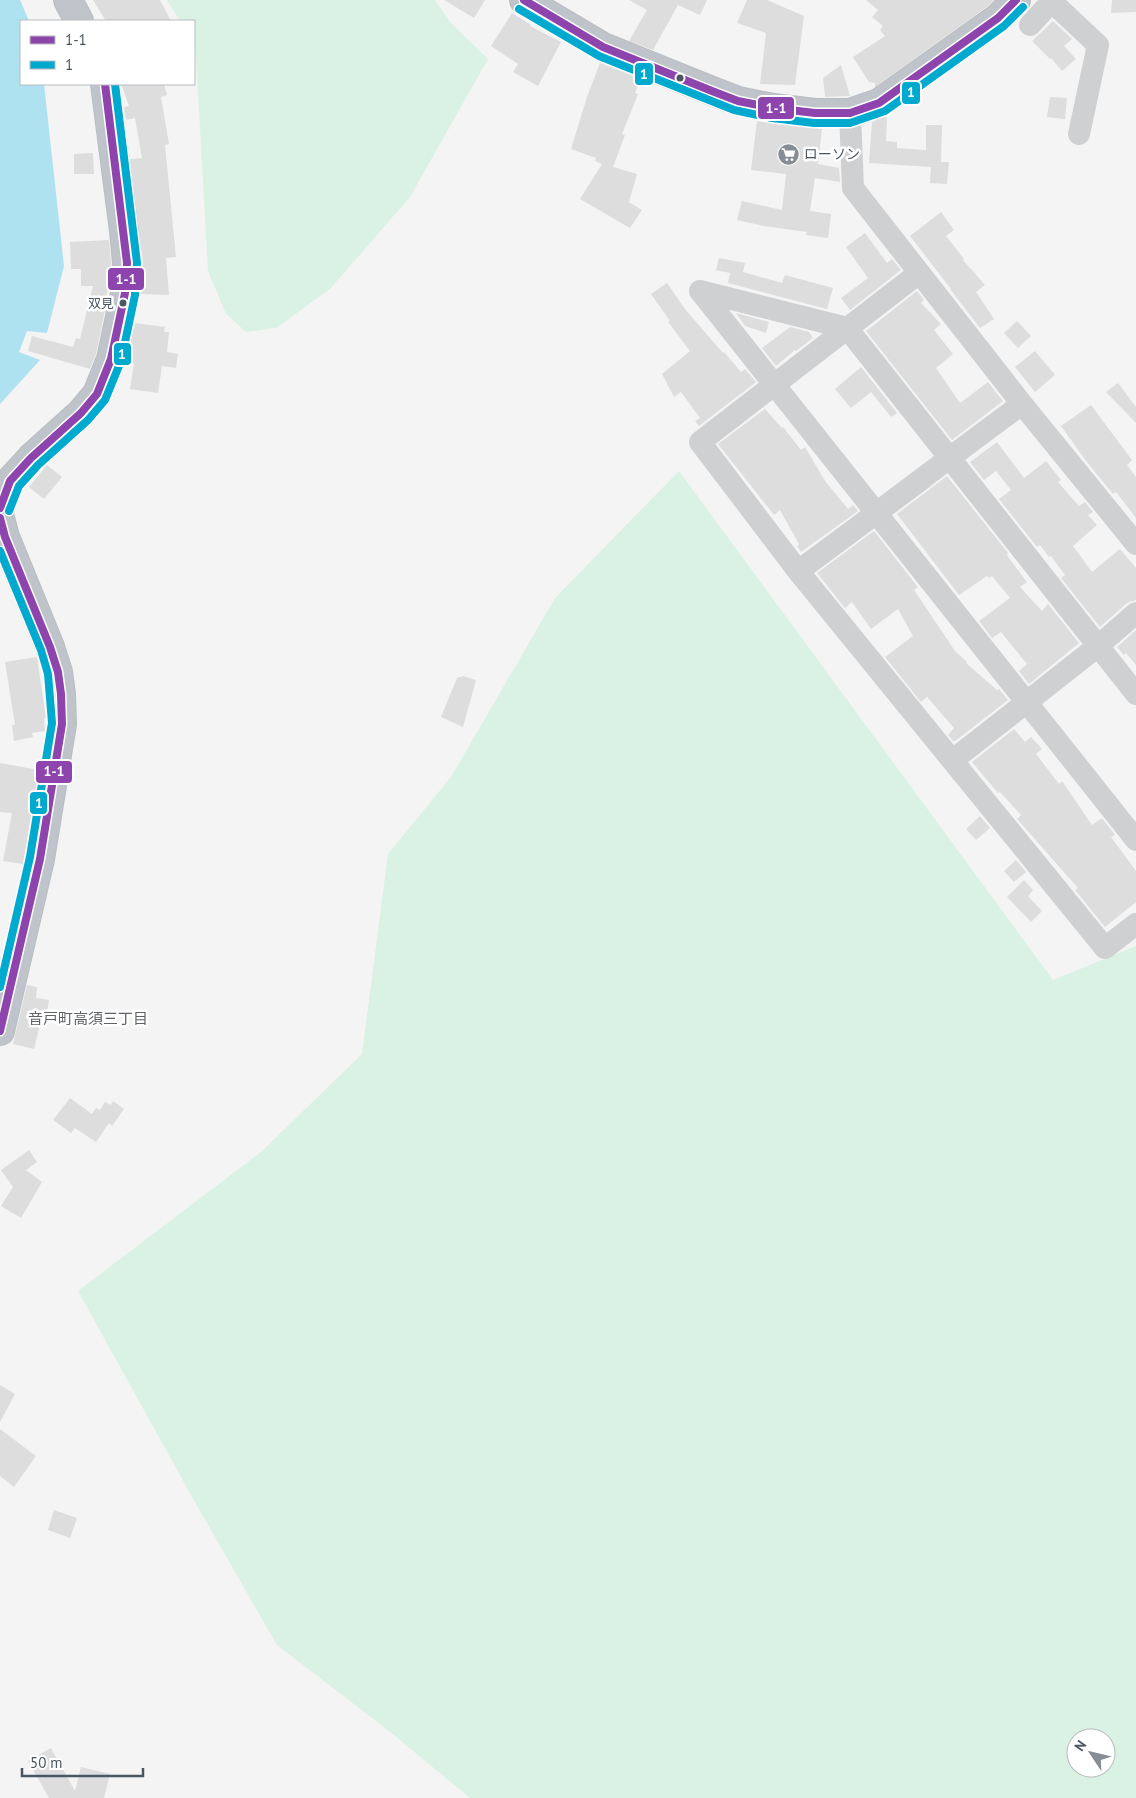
<svg xmlns="http://www.w3.org/2000/svg" width="1136" height="1798" viewBox="0 0 1136 1798" font-family="'PT Sans','Noto Sans JP',sans-serif">
  <rect width="100%" height="100%" fill="#f4f4f4"/>
  <path fill="#d9f2e3" fill-rule="evenodd" d="M167 0H435L451 23 488 59 410 197 330 289 276 328 246 332 226 314 208 271 194 21H180Z
    M679 471 1053 980 1136 946V1798H470L389 1731 277 1645 196 1504 78 1291 261 1152 362 1054 388 854 451 777 555 598ZM1076 1738H1106V1768H1076Z"/>
  <path fill="#aee2f0" d="M0 0H20L29 21H21V84H44L64 266 47 333 27 331 19 352 40 360 0 404Z"/>
  <path fill="#ddddde" d="M93 0H160L171 21H106Z
    M444 0H485L474 18Z
    M629 0H707L700 15 678 5 653 50 629 41 647 10Z
    M747 0H767L804 16 795 85 760 84 766 33 737 23Z
    M866 0H994L988 6 875 87V83L869 82 853 57 885 36 880 30 883 26 872 17 878 10Z
    M1112 0H1136V12L1111 13Z
    M512 13 531 25 530 26 561 42 538 86 513 72 518 64 491 46Z
    M1053 21 1072 39 1064 46 1076 59 1062 71 1051 58 1050 59 1032 41Z
    M600 63 641 79 635 93 638 94 622 134 625 135 613 167 637 174 629 202 642 210 630 228 580 199 602 164 606 166 595 161 596 158 571 149 587 97Z
    M841 65 850 96 825 97 823 78Z
    M121 84H164L167 95 161 97 169 144 165 145 176 257 166 258 169 295 141 294 143 262 130 159 142 158 135 118 126 120 124 107 129 106Z
    M1050 97 1067 98 1065 119 1047 117Z
    M885 117 887 118 886 141 897 142V148L926 150V125H942L941 162H949L947 184 930 183 931 167 869 163 872 122Z
    M757 121 822 129 818 164 839 168 840 182 815 178 810 211 831 214 828 238 806 235 807 232 764 226 737 220 742 201 782 210 786 174 751 170Z
    M93 153 94 174H74V154Z
    M941 212 954 230 946 236 964 259 963 260 985 285 976 292 994 319 980 328 950 289H951L910 236Z
    M865 233 887 263 892 259 901 270 850 310 841 298 868 278 846 247Z
    M109 240 111 263V268H109L106 305 96 354 90 369 28 351 32 336 73 347 76 338 80 339 93 286H81V269H71L70 242Z
    M719 258 745 263 743 272 782 283 785 275 833 288 827 309 728 283 730 273 716 270Z
    M667 283 685 309 723 353 724 352 741 372 745 369 756 382 699 426 695 421 700 418 681 392 674 397 662 374 690 351 668 322 670 321 651 294Z
    M917 291 924 300 921 303 941 324 934 330 953 354 936 368 960 403 988 382 1003 401 952 440 866 331Z
    M736 313 769 322 766 333 745 326Z
    M1017 321 1031 336 1018 348 1004 333Z
    M135 323 165 327 164 332H169L167 352 178 354 176 368 162 366 158 393 130 389 134 363 126 362Z
    M790 327 809 332 813 338 796 351 795 350 776 366 762 348Z
    M1035 351 1055 375 1035 392 1015 367Z
    M861 367 897 413 891 417 871 392 851 408 835 389Z
    M1118 383 1136 407V423L1106 392Z
    M1091 405 1132 460 1127 465 1136 477V518L1116 492 1113 494 1086 461 1061 426Z
    M765 409 782 428 783 427 801 450 805 447 825 481 848 509 853 505 858 511 801 552 797 546 799 544 780 510 774 515 718 444Z
    M997 442 1024 478 1046 461 1061 480 1058 482 1079 506 1085 502 1093 512 1088 515 1097 525 1073 546 1092 572 1120 549 1136 568V600L1127 603 1100 627 1061 578 1065 575 1051 556 1049 557 1040 545 1037 547 999 499 1011 490 996 471 984 480 970 462Z
    M47 465 62 477 44 499 29 487Z
    M947 476 1008 553 1007 555 1011 561 1027 582 1020 587 1042 611 1048 604 1079 643 1029 684 1019 671 1027 664 1001 632 992 638 979 621 1010 598 992 576 989 578 987 576 959 595 897 514Z
    M874 531 918 587 914 590 955 651 967 662 966 663 997 690 999 689 1008 700 954 742 948 735 954 728 927 697 921 702 885 657 913 636 898 609 871 629 852 602 845 608 817 573Z
    M1136 630V665L1126 653 1124 655 1117 647Z
    M37 657 46 718H44L45 731 32 733 33 737 14 741 12 725H15L5 662Z
    M463 676 476 680 463 727 441 717 457 678Z
    M1014 729 1025 742 1031 737 1042 749 1036 754 1059 784 1062 781 1092 825 1102 818 1115 835 1111 837 1136 871V902L1105 927 1075 890 1078 888 1017 819 1021 815 1000 792 998 793 972 762Z
    M0 763 39 770 23 864 3 861 12 813 0 812Z
    M980 816 990 828 976 840 966 829Z
    M1016 860 1026 872 1014 882 1004 871Z
    M1024 880 1033 890 1028 896 1042 911 1031 922 1007 897Z
    M27 985 37 987 36 998 49 1000 46 1018 42 1017 34 1049 13 1044Z
    M70 1098 92 1114 96 1108 100 1110 105 1102 111 1105 113 1101 124 1109 112 1126 109 1123 96 1142 75 1128 71 1133 53 1120Z
    M29 1150 37 1162 26 1170 42 1182 21 1218 1 1206 13 1187 1 1170Z
    M0 1385 15 1394 0 1422Z
    M0 1429 36 1456 14 1487 0 1476Z
    M54 1510 77 1518 70 1538 48 1530Z
    M51 1748 75 1791 81 1767 110 1774 104 1798H49L28 1761Z"/>
  <g fill="none" stroke-linecap="round" stroke-linejoin="round">
    <defs>
      <path id="highway" d="M68 0 79 21
        M524 0 603 47 712 91 738 101 773 108 815 113H850L879 103 998 18 1016 0
        M0 508 10 481 31 458 81 413 97 394 111 359 125 293 127 263 124 231 105 84
        M0 518 5 537 50 647 58 672 61 694 62 724 40 859 0 1031"/>
    </defs>
    <use href="#highway" stroke="#b9bec3" stroke-width="30"/>
    <path stroke="#ced0d2" stroke-width="22" d="M1050 0 1098 45 1079 134
      M1030 25 1053 0
      M850 113 853 188 1022 404 1136 544
      M919 273 700 442 798 571 1105 948 1136 924
      M700 291 1136 840
      M700 291 847 328 1136 694
      M798 571C874 516 947 459 1022 404
      M953 760 1098 646 1136 613"/>
    <use href="#highway" stroke="#bec4c9" stroke-width="28"/>
    <defs>
      <path id="bus-1" d="M524 0 603 47 712 91 738 101 773 108 815 113H850L879 103 998 18 1016 0
        M0 508 10 481 31 458 81 413 97 394 111 359 125 293 127 263 105 84
        M0 518 5 537 50 647 58 672 61 694 62 724 40 859 0 1031"/>
      <path id="bus-2" d="M519 9 599 56 734 110 772 118 814 123H850L885 111 1004 26 1023 7
        M9 511 19 486 38 465 88 420 105 400 121 361 135 295 137 263 115 84
        M0 551 41 650 48 674 52 723 30 857 0 987"/>
    </defs>
    <use href="#bus-1" stroke="#fff" stroke-width="11"/>
    <use href="#bus-2" stroke="#fff" stroke-width="11"/>
    <use href="#bus-1" stroke="#8e44ad" stroke-width="8"/>
    <use href="#bus-2" stroke="#00a9ce" stroke-width="8"/>
  </g>
  <defs>
    <symbol id="supermarket-disc" viewBox="-11 -11 22 22"><circle r="9.5" fill="#868d94" stroke="#fff"/><path d="M-6-5.5h2.5l.6 2H6L4.5 2H-2.5L-4.4-4H-6ZM-1.5 3.2a1.3 1.3 0 1 0 .1 0ZM3 3.2a1.3 1.3 0 1 0 .1 0Z" fill="#fff"/></symbol>
  </defs>
  <g fill-rule="evenodd">
    <use href="#supermarket-disc" x="776" y="142" width="25" height="25"/>
  </g>
  <g fill="#4a5661" stroke="#fff" stroke-width="2">
    <circle cx="680" cy="78" r="4.5"/>
    <circle cx="123" cy="303" r="4.5"/>
  </g>
  <g text-anchor="middle" stroke-width="5" stroke-linejoin="round" paint-order="stroke">
    <g font-size="13" fill="#4a5661" stroke="#fff" text-anchor="end">
      <text x="114" y="308">双見</text>
    </g>
    <g font-size="14" fill="#4a5661" stroke="#fff" text-anchor="start">
      <text x="804" y="159">ローソン</text>
    </g>
    <g font-size="15" fill="#5f6368" stroke="#fff">
      <text x="88" y="1024">音戸町高須三丁目</text>
    </g>
  </g>
  <g stroke="#fff" stroke-width="2">
    <rect x="634" y="62" width="20" height="24" rx="5" fill="#00a9ce"/>
    <rect x="901" y="81" width="20" height="24" rx="5" fill="#00a9ce"/>
    <rect x="757" y="96" width="38" height="24" rx="5" fill="#8e44ad"/>
    <rect x="107" y="267" width="38" height="24" rx="5" fill="#8e44ad"/>
    <rect x="113" y="342" width="19" height="24" rx="5" fill="#00a9ce"/>
    <rect x="35" y="760" width="38" height="24" rx="5" fill="#8e44ad"/>
    <rect x="29" y="791" width="19" height="24" rx="5" fill="#00a9ce"/>
  </g>
  <g font-size="14" text-anchor="middle" font-weight="bold" fill="#fff">
    <text x="644" y="79">1</text>
    <text x="911" y="97">1</text>
    <text x="776" y="113">1-1</text>
    <text x="126" y="284">1-1</text>
    <text x="122" y="359">1</text>
    <text x="54" y="776">1-1</text>
    <text x="39" y="808">1</text>
  </g>
  <rect x="20" y="20" width="175" height="65" fill="#ffffff" stroke="#b7bbc0"/>
  <rect x="30" y="36" width="25" height="8" fill="#8e44ad" stroke="#b7bbc0"/>
  <text x="65" y="45" font-size="15" fill="#4a5661">1-1</text>
  <rect x="30" y="61" width="25" height="8" fill="#00a9ce" stroke="#b7bbc0"/>
  <text x="65" y="70" font-size="15" fill="#4a5661">1</text>
  <g transform="translate(1091 1753) rotate(305)"><circle r="24" fill="#ffffff" stroke="#b7bbc0"/>
  <path d="M0-4L9 19L0 12L-9 19Z" fill="#868d94"/>
  <text y="-8" font-size="14" font-weight="bold" text-anchor="middle" fill="#4a5661">N</text>
  </g>
  <path d="M22 1768v8h121v-8" fill="none" stroke="#4a5661" stroke-width="2.5"/>
  <text x="30" y="1768" font-size="15" fill="#4a5661" stroke="#ffffff" stroke-width="4" paint-order="stroke">50 m</text>
</svg>
